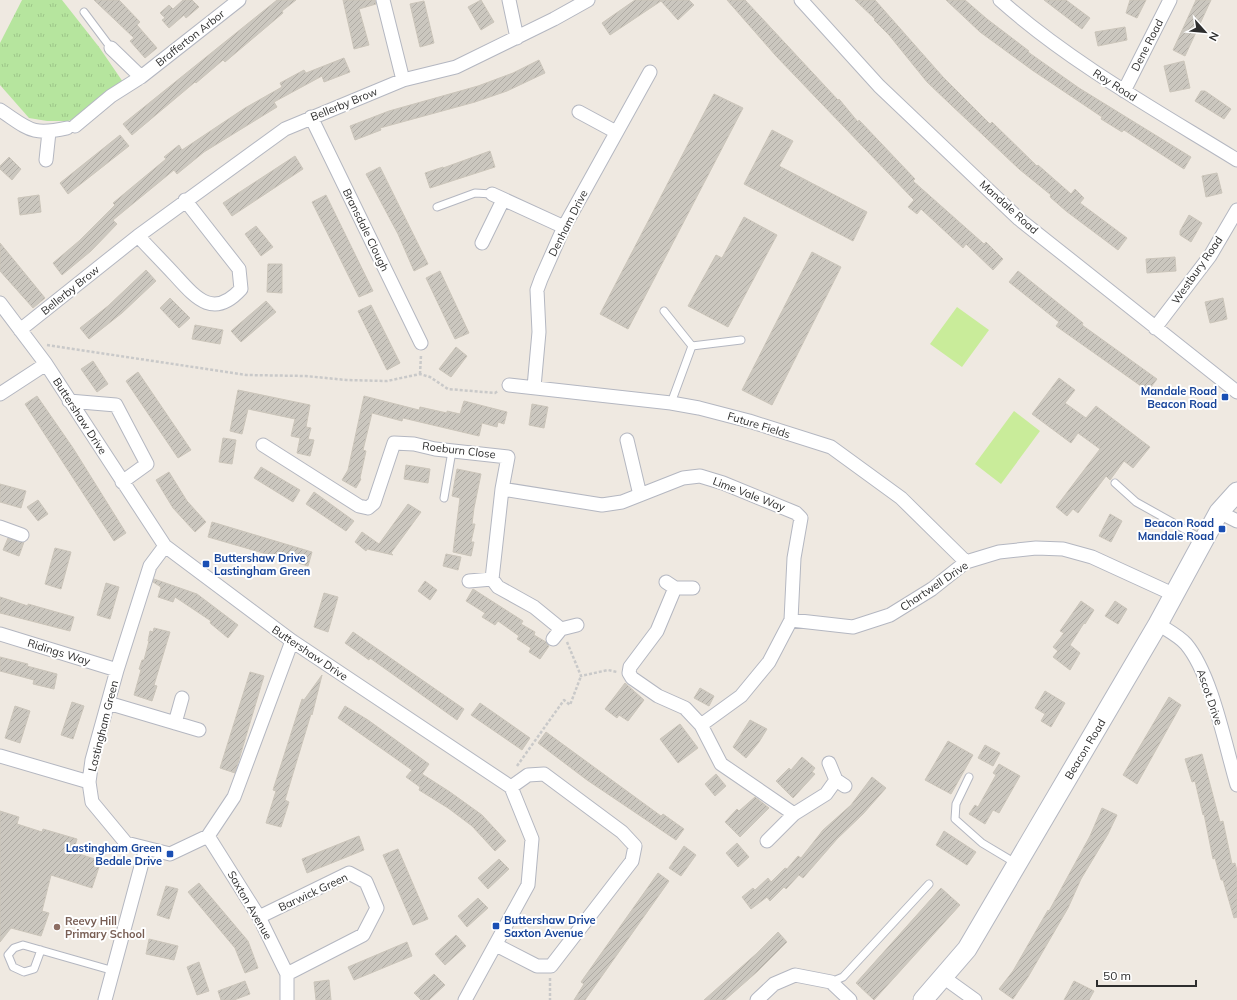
<svg xmlns="http://www.w3.org/2000/svg" width="1237" height="1000" viewBox="0 0 1237 1000" font-family="Mulish,sans-serif">
  <defs>
    <pattern id="grass-tufts" width="24" height="20" patternUnits="userSpaceOnUse"><rect width="24" height="20" fill="#b6e59e"/><path d="M3 7l-1-3M5 7V3M7 7l1-3M15 17l-1-3M17 17v-4M19 17l1-3" fill="none" stroke="#9dc588"/></pattern>
    <pattern id="building-hatch" width="6" height="6" patternUnits="userSpaceOnUse"><rect width="6" height="6" fill="#cbc7bf"/><path d="M-1 1l2-2M0 6l6-6M5 7l2-2" fill="none" stroke="#afaba4"/></pattern>
  </defs>
  <rect width="100%" height="100%" fill="#efe9e1"/>
  <path fill="url(#grass-tufts)" d="M22 0H62L99 47 123 82 81 116 68 121H47L29 118 0 85V43Z"/>
  <path fill="#c9ec9a" d="M957 307 989 330 962 367 930 344Z
    M1014 411 1040 431 1001 484 975 464Z"/>
  <path fill="url(#building-hatch)" stroke="#cbc5ba" d="M94 0H119L140 22 137 25 157 48 145 58 130 41 134 38Z
    M183 0H192L199 7 186 18 184 15 169 28 162 20 165 18 160 13 169 5 173 9Z
    M277 0H296L282 11 283 13 225 62 223 60 196 83 195 82 132 135 123 124Z
    M343 0H375L376 4 359 9 369 45 354 49Z
    M481 0 494 22 481 30 468 7Z
    M635 0H689L694 5 678 20 661 1 610 35 602 23Z
    M727 0H745L838 100 839 99 858 122 859 120 915 179 913 181 984 244 986 242 1003 259 993 270 966 244 963 248 921 209 917 214 908 207 914 200 776 56Z
    M855 0H875L943 77 990 124 992 122 1037 166 1038 165 1071 194 1075 189 1084 198 1080 203 1127 238 1118 250 1066 211 1050 197 1051 195 1019 169 949 103 927 82 889 35 874 20 875 19Z
    M946 0H965L987 19 1029 51 1028 52 1079 88 1191 157 1184 169 1124 130 1122 132 1101 119 1102 117 1032 70 980 32Z
    M1044 0H1066L1090 18 1082 29Z
    M1130 0H1146L1137 18 1126 13Z
    M1196 0H1211L1185 56 1173 50Z
    M424 1 434 43 420 47 410 4Z
    M1125 27 1127 40 1098 46 1095 32Z
    M344 58 350 72 324 82 322 76 274 102 277 107 204 152 177 174 174 170 113 220 117 224 91 251 62 275 53 263 79 241 115 205 113 203 166 159 164 157 179 145 182 150 245 108 282 87 280 83 304 70 306 73Z
    M539 60 545 73 507 91 475 102 380 128 381 130 355 140 350 126 389 111 478 86 513 73Z
    M1184 61 1190 88 1170 92 1164 66Z
    M1201 91H1205L1231 109 1224 119 1195 101Z
    M714 94 743 108 628 329 600 314Z
    M772 130 793 141 779 166 867 212 853 241 744 184Z
    M120 135 129 146 68 194 60 183Z
    M490 151 495 167 430 188 425 173 443 167V168Z
    M295 156 303 169 232 216 223 203Z
    M9 157 21 169 12 180 0 169V166Z
    M380 167 428 264 414 271 398 234 366 174Z
    M1217 173 1222 193 1206 197 1202 176Z
    M39 195 41 212 20 215 18 198Z
    M326 195 373 291 359 297 312 202Z
    M1189 215 1202 223 1191 242 1180 235V231Z
    M744 217 777 235 728 327 688 306 716 255 722 258Z
    M256 226 273 247 261 256 245 234Z
    M0 243 45 298 33 308 0 271Z
    M812 252 841 267 772 405 742 390Z
    M1175 257 1176 271 1147 273 1146 259Z
    M268 264H282V293L267 292Z
    M146 270 156 281 122 313 89 339 80 328 108 306Z
    M440 271 469 333 455 339 426 278Z
    M1018 271 1083 323 1082 325 1157 379 1148 391 1056 326 1059 322 1009 282Z
    M170 298 190 318 179 328 160 308Z
    M1223 298 1227 319 1210 323 1205 302Z
    M266 301 276 312 241 342 231 331Z
    M371 305 400 363 387 370 358 311Z
    M195 325 223 330 220 344 192 339Z
    M456 347 467 356 451 377 439 369Z
    M93 361 108 384 97 392 81 369Z
    M138 372 191 450 178 458 126 381Z
    M1059 378 1075 390 1065 403 1086 418 1096 406 1150 447 1133 468 1124 461 1110 480 1106 476 1078 513 1073 509 1067 516 1056 507 1100 449 1078 433 1071 443 1032 414Z
    M238 390 310 405 306 427 311 428 308 439 314 440 310 456 297 453 300 438 291 436 295 419 248 409 242 434 230 431Z
    M37 396 73 448 126 533 114 541 25 404Z
    M364 396 419 410 420 407 447 413V411L460 414 464 401 507 412 504 424 498 422 497 427 482 423 479 436 403 418 402 421 372 413 363 450 366 451 360 478 361 479 356 488 342 480 348 470Z
    M532 404 548 407 544 428 529 425Z
    M223 438 236 440 232 464 219 462Z
    M406 465 430 469 428 483 404 479Z
    M261 467 300 490 293 502 254 478Z
    M457 469 481 474 474 508 472 524H475L471 542H474L471 556 453 552 460 498 452 496Z
    M169 472 187 501 206 522 195 532 173 508 156 480Z
    M0 484 26 491 21 508 0 502Z
    M314 492 354 521 346 531 306 504Z
    M38 500 48 514 38 521 27 507Z
    M408 504 421 512 391 553 393 555 367 549 366 551 355 542 362 532 379 544Z
    M1110 514 1122 521 1111 542 1099 536Z
    M212 522 312 552 308 566 208 537Z
    M8 538 24 542 19 556 3 550Z
    M55 548 71 552 61 589 45 584Z
    M446 554 461 557 458 570 443 566Z
    M154 579 197 594 238 625 228 638 210 623 211 621 175 597 173 602 158 597 161 587 153 582Z
    M425 581 437 590 430 600 418 591Z
    M106 583 119 587 110 619 97 615Z
    M473 589 523 621 521 624 535 632 534 635 546 642 549 646 540 659 529 652 531 648 517 639 519 636 498 621 495 625 482 617 485 613 466 601Z
    M324 593 338 597 328 632 314 627Z
    M0 597 28 606V604L74 617 70 631 0 613Z
    M1081 601 1094 610 1085 624 1084 623 1070 645 1080 653 1070 670 1053 657 1058 651 1053 647 1064 633 1060 631Z
    M1115 601 1127 609 1118 624 1105 616Z
    M154 628 170 632 154 685 157 686 152 701 134 695 141 670 139 669 142 660H144L149 641H148L150 631 153 632Z
    M353 632 464 709 457 720 370 658 369 660 345 643Z
    M0 657 28 664 27 666 57 674 54 689 33 684 34 680 0 671Z
    M250 672 264 676 235 773 220 768Z
    M322 675 312 715 311 714 285 800 289 802 281 827 266 823 276 791 273 790 302 699 304 700Z
    M625 683 644 700 628 721 619 715 617 718 605 709Z
    M700 688 714 696 709 706 694 698Z
    M1045 691 1065 703 1051 727 1041 721 1045 714 1035 708Z
    M1169 697 1181 705 1137 784 1123 775Z
    M72 702 84 706 73 739 61 735Z
    M480 703 530 738 522 750 471 715Z
    M15 706 30 711 20 743 5 738Z
    M345 706 368 720 429 764 422 774 450 792 482 815 506 841 495 851 472 826 448 808 419 790 420 787 406 777 412 770 338 718Z
    M750 720 767 729 759 742 746 758 733 747Z
    M680 724 698 748 678 763 660 739Z
    M546 732 661 816 663 814 684 829 676 840 587 780 538 743Z
    M948 741 973 755 951 794 925 780Z
    M985 745 1000 753 993 766 978 758Z
    M1202 754 1220 822 1223 821 1232 864 1235 863 1237 871V917L1234 918 1223 880H1221L1215 858 1213 859 1204 814 1203 815 1195 781 1192 782 1185 759Z
    M802 757 815 768 812 772 815 774 793 798 776 781 789 768 791 770Z
    M999 764 1020 776 999 813 993 810 985 824 969 814 975 805 978 807 996 775 993 773Z
    M716 774 726 786 715 796 705 784Z
    M872 777 886 788 863 814 837 839 803 878 799 875 786 889 784 887 770 901 767 897 751 909 742 897 753 888 755 890 768 878 771 882 785 868 787 869 798 856 801 858 823 830 851 805Z
    M755 797 769 808 740 837 725 822 737 809 739 811Z
    M1102 808 1117 815 1108 834 1081 879 1068 908 1028 977 1013 999 999 989 1013 971 1048 910 1049 911 1090 836Z
    M0 811 19 817 17 824 42 832 43 829 77 839 73 852 101 861 92 888 51 875 42 911 49 913 41 936 11 928 0 942Z
    M944 831 976 852 967 865 936 845Z
    M359 836 364 850 307 873 302 859Z
    M737 843 749 857 738 867 726 853Z
    M684 846 696 855 681 876 669 868Z
    M398 849 428 919 413 925 383 855Z
    M499 859 509 869 488 889 478 878Z
    M658 873 669 881 585 1000H574L584 984 581 982Z
    M199 883 248 941 258 968 245 973 235 948 188 892Z
    M166 886 178 889 169 919 157 915Z
    M941 888 960 905 874 1000 856 983Z
    M478 898 488 908 467 927 458 916Z
    M778 932 787 942 758 971 725 1000H704L756 954Z
    M456 935 466 946 445 965 435 954Z
    M149 939 178 946 174 960 146 954Z
    M407 942 412 956 354 980 348 967Z
    M199 962 209 991 197 995 187 967Z
    M434 974 445 985 429 1000H421L414 993Z
    M329 980 331 1000H316L314 982Z
    M245 981 250 994 234 1000H221L218 991Z
    M1074 981 1094 991 1089 1000H1064Z"/>
  <g fill="none" stroke-linecap="round" stroke-linejoin="round">
    <defs>
      <path id="lane" d="M84 12 111 48
        M437 207 475 193 492 194
        M664 311 692 346
        M692 346 741 340
        M671 403 692 346
        M1115 483 1136 502 1204 540
        M444 498 452 451
        M969 777 956 804 955 819 982 843 1017 864
        M41 950 34 969 24 972 13 967 8 955 14 948 23 945 114 971
        M831 982 843 977 929 884"/>
      <path id="street" d="M383 0 403 80
        M509 0 517 38
        M801 0 879 86 1019 219 1237 392
        M1000 0C1071 63 1156 110 1237 160
        M111 48 141 77
        M1124 91 1170 0
        M0 110C29 129 31 136 67 128
        M579 112 616 132
        M311 117 421 343
        M75 126 111 96 141 77 239 0
        M46 160 49 132
        M492 194 564 227
        M138 236C150 249 162 261 174 274 195 297 213 320 241 289L239 269 185 200
        M482 243 503 200
        M0 303 46 364 165 546 292 641 511 787 532 839 528 885 465 1000
        M1155 328 1210 256 1237 210
        M20 330 138 236 285 129 403 80 456 67 554 19 588 0
        M509 385 671 403 699 408 749 421 831 447 901 498 966 562
        M534 387 539 332 537 290 541 279 564 227 650 72
        M0 394 46 364
        M69 401 116 405 147 464 122 482
        M627 440 640 495
        M263 445 359 506 368 508 374 503 394 443 414 444 435 449 508 457 502 489 492 579 498 587 534 607 561 629
        M502 489 602 505 622 502 683 478 700 476 723 483 796 513 801 518 794 558 791 620 769 662 741 696 701 725
        M1219 512 1237 521
        M0 527 22 535
        M165 546 150 566 117 670 92 760 89 782 92 802 126 843 170 854 208 836 234 797 292 641
        M469 581 492 579
        M666 582 675 588H693
        M675 588 657 631 630 667 629 673 632 678 658 696 685 708 701 725 721 764 794 814
        M791 620 853 627 890 615 932 589 966 562 999 552 1036 548 1063 549 1092 557 1175 595
        M1158 624C1167 630 1179 636 1186 644 1212 675 1225 745 1237 785
        M0 634 117 670
        M553 639 561 629 577 625
        M108 703 199 730
        M175 723 182 698
        M0 756 89 782
        M829 763 836 780 845 786
        M208 836 259 917 287 974V1000
        M767 841 794 814 826 794 836 780
        M259 917 349 873 366 882 377 908 363 935 287 974
        M496 945 537 966H551L632 861 635 846 622 832 544 774 528 775 511 787
        M943 977 975 1000
        M105 1000 146 848
        M757 1000 774 984 795 975 831 982 850 1000"/>
      <path id="secondary" d="M923 1000 967 949 1158 624 1219 512 1237 492"/>
    </defs>
    <use href="#lane" stroke="#b4b7c1" stroke-width="9"/>
    <use href="#street" stroke="#b4b7c1" stroke-width="15"/>
    <use href="#secondary" stroke="#b4b7c1" stroke-width="21"/>
    <path stroke="#c9c9c9" stroke-width="2.5" stroke-dasharray="3 2" stroke-linecap="butt" d="M47 345 246 375 306 376 346 380 387 381 420 374 430 377 448 389 495 393 498 391
      M420 374 421 355
      M567 642 581 676 608 670 617 672
      M517 766 564 700 570 705 581 676
      M550 978V1000"/>
    <use href="#lane" stroke="#fff" stroke-width="7"/>
    <use href="#street" stroke="#fff" stroke-width="13"/>
    <use href="#secondary" stroke="#fff" stroke-width="19"/>
  </g>
  <g fill="#1a4fb4" stroke="#fff" stroke-width="1.5">
    <rect x="1221" y="393" width="8" height="8" rx="2"/>
    <rect x="1218" y="525" width="8" height="8" rx="2"/>
    <rect x="202" y="560" width="8" height="8" rx="2"/>
    <rect x="166" y="850" width="8" height="8" rx="2"/>
    <rect x="492" y="922" width="8" height="8" rx="2"/>
  </g>
  <circle fill="#8d6e63" stroke="#fff" stroke-width="1.5" cx="57" cy="927" r="4"/>
  <g text-anchor="middle" stroke-width="4" stroke-linejoin="round" paint-order="stroke">
    <g font-size="11" fill="#2e2e2e" stroke="#fff">
      <text transform="translate(190 38) rotate(-38)" y="4">Brafferton Arbor</text>
      <text transform="translate(1147 45) rotate(-63)" y="4">Dene Road</text>
      <text transform="translate(1115 85) rotate(33)" y="4">Roy Road</text>
      <text transform="translate(344 104) rotate(-22)" y="4">Bellerby Brow</text>
      <text transform="translate(1009 207) rotate(42)" y="4">Mandale Road</text>
      <text transform="translate(568 223) rotate(-63)" y="4">Denham Drive</text>
      <text transform="translate(366 230) rotate(64)" y="4">Bransdale Clough</text>
      <text transform="translate(1197 270) rotate(-55)" y="4">Westbury Road</text>
      <text transform="translate(70 290) rotate(-39)" y="4">Bellerby Brow</text>
      <text transform="translate(80 416) rotate(57)" y="4">Buttershaw Drive</text>
      <text transform="translate(759 425) rotate(17)" y="4">Future Fields</text>
      <text transform="translate(459 450) rotate(7)" y="4">Roeburn Close</text>
      <text transform="translate(749 494) rotate(21)" y="4">Lime Vale Way</text>
      <text transform="translate(934 586) rotate(-34)" y="4">Chartwell Drive</text>
      <text transform="translate(59 652) rotate(17)" y="4">Ridings Way</text>
      <text transform="translate(310 653) rotate(34)" y="4">Buttershaw Drive</text>
      <text transform="translate(1210 697) rotate(71)" y="4">Ascot Drive</text>
      <text transform="translate(103 726) rotate(-76)" y="4">Lastingham Green</text>
      <text transform="translate(1085 749) rotate(-59)" y="4">Beacon Road</text>
      <text transform="translate(313 892) rotate(-25)" y="4">Barwick Green</text>
      <text transform="translate(250 905) rotate(60)" y="4">Saxton Avenue</text>
    </g>
    <g font-size="11" font-weight="bold" fill="#164399" stroke="#fff" text-anchor="end">
      <text x="1217" y="395">Mandale Road<tspan x="1217" dy="13">Beacon Road</tspan></text>
      <text x="1214" y="527">Beacon Road<tspan x="1214" dy="13">Mandale Road</tspan></text>
      <text x="214" y="562" text-anchor="start">Buttershaw Drive<tspan x="214" dy="13">Lastingham Green</tspan></text>
      <text x="162" y="852">Lastingham Green<tspan x="162" dy="13">Bedale Drive</tspan></text>
      <text x="504" y="924" text-anchor="start">Buttershaw Drive<tspan x="504" dy="13">Saxton Avenue</tspan></text>
    </g>
    <g font-size="11" font-weight="bold" fill="#785e54" stroke="#fff" text-anchor="start">
      <text x="65" y="925">Reevy Hill<tspan x="65" dy="13">Primary School</tspan></text>
    </g>
  </g>
  <g transform="translate(1205 32) rotate(117)" stroke="#ffffff" stroke-width="3" paint-order="stroke">
  <path d="M0-3L7 15L0 10L-7 15Z" fill="#2e2e2e"/>
  <text y="-6" font-size="11" font-weight="bold" text-anchor="middle" fill="#2e2e2e">N</text>
  </g>
  <path d="M1097 980v6h99v-6" fill="none" stroke="#2e2e2e" stroke-width="2"/>
  <text x="1103" y="980" font-size="12" fill="#2e2e2e" stroke="#ffffff" stroke-width="3" paint-order="stroke">50 m</text>
</svg>
